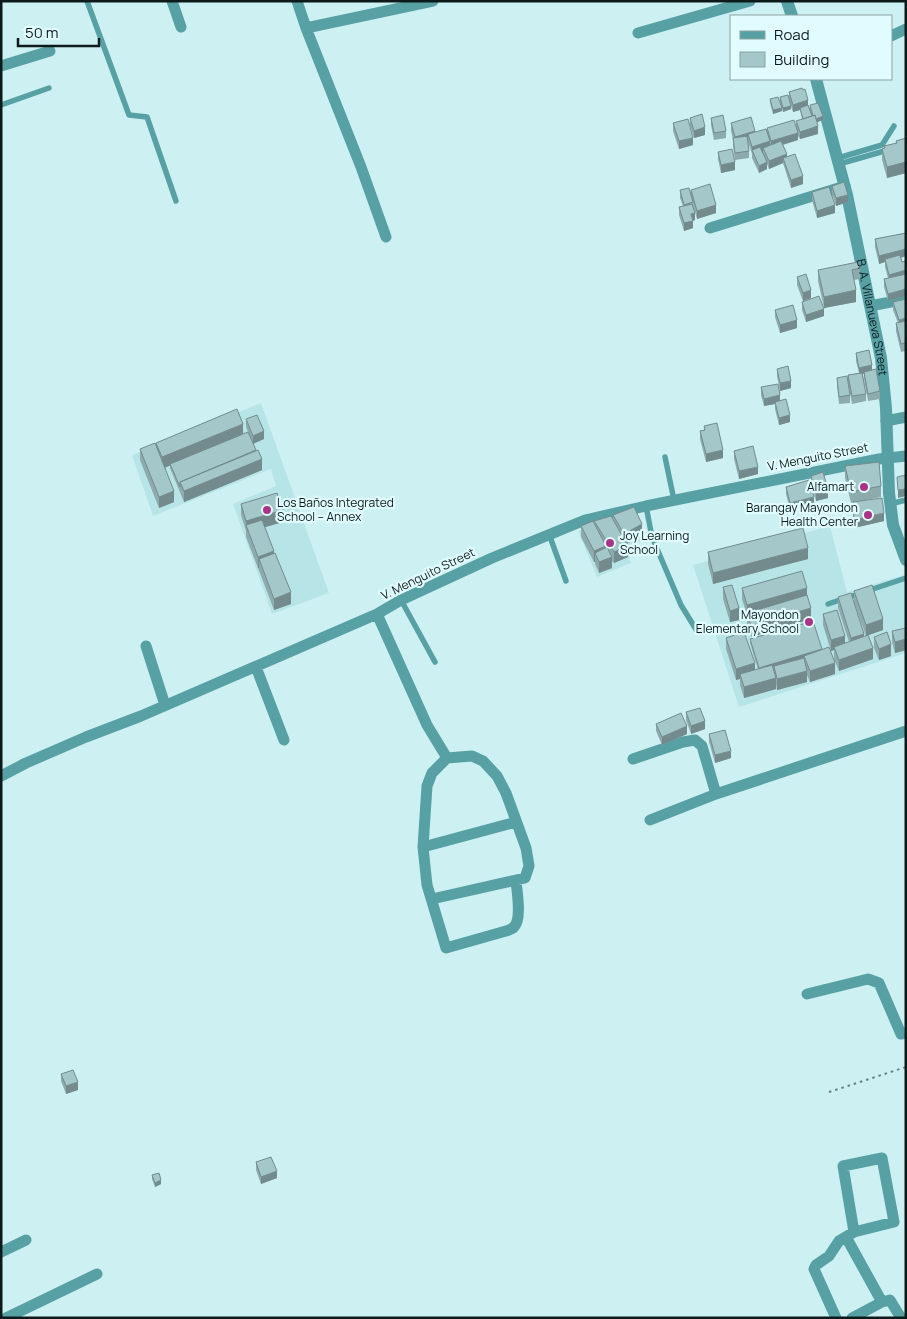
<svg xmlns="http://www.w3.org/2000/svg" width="907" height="1319" viewBox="0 0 907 1319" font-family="Manrope,sans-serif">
  <rect width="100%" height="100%" fill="#cdf1f3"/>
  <path fill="#b7e5e7" d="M261 403 329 593 272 614 233 504 276 486 271 469 153 516 132 455Z
    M637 515 646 540 627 546 631 563 597 577 578 531Z
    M830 526 847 592 904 575 906 580V653L739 707 693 565Z"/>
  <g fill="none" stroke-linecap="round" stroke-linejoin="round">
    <path stroke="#688081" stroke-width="2" stroke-dasharray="2.5 4" stroke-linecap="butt" d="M829 1092 906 1067"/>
    <path stroke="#57a0a4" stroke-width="5.5" d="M87 1 129 115 147 117 176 201
      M1 105 49 88
      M838 158 882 145 894 126
      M839 164 888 150
      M665 457 674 500
      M890 504 906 500
      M646 506 652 537 681 605 697 631
      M549 534 566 581
      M401 600 435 662
      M828 604 906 578"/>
    <path stroke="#57a0a4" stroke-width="11" d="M172 1 181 27
      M297 1 306 28 361 167 386 237
      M306 28 433 1
      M638 33 750 1
      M891 36 906 29
      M1 66 50 51
      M710 228 845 186
      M870 306 906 299
      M886 421 906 417
      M377 614 427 725 447 758 432 773 427 786 423 847 427 885 446 948 506 931C509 930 512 929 514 927 522 919 517 892 516 881
      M146 646 165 705
      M256 667 284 740
      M633 759 683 742 695 740 702 746 716 794
      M1 776 26 763 86 737 141 716 377 614 401 600 492 558 585 520 646 506 879 459 906 456
      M650 820 716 794 906 731
      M423 847 516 822
      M432 899 525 878 529 866 526 848 506 793 497 776 483 761 472 756 447 758
      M807 994 868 979 879 983 901 1034 906 1033
      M846 1237 882 1302
      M1 1252 26 1240
      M6 1318 97 1274
      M836 1318 814 1269 816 1265 829 1256 839 1241 854 1232 894 1222 882 1158 843 1166 854 1232
      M852 1318 882 1302 890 1300 901 1318"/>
    <g stroke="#57a0a4" stroke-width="12">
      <path d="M787 1 792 16"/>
      <path id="s1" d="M816 79 847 195 881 358 886 408 889 493 893 525 906 560"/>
    </g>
  </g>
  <path fill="#8dabad" d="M789 92 808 105 810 109V105L823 120 817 122 818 134 800 139 798 136V140L783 145 787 157 803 184 791 188 783 163 769 169 767 164V169L759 173 752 158V154L748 142 749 151V158L735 160 733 146V139L731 131V123L755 132 767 133V128L796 126V121L802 119 800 110 793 112 791 106V109L783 112 780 101V97L789 99Z
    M770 99 782 111 773 114 770 103Z
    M690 118 705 135 694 138 690 125Z
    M711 118 726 131V138L714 140 711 125Z
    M673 123 693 145 679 149 673 131Z
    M906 138V173L887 178 882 160V149L884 148V146L896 143V141Z
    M718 152 735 170 721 173 718 159Z
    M832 186 848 202 836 206 832 193Z
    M680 190 691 194V190L716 213 697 219 693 205 695 220 693 221V228L684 231 679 215V207L683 206 680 198Z
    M812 192 835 213 817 218 812 200Z
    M906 233V256L901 258 902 262 906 261V296L888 301 884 287V279L888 278 885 267V262L879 264 875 247V239Z
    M860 268V279L854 280 856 302 824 308 818 281V270Z
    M797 277 811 298 803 301 797 285Z
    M906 299V358L905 351 901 352 896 331V323H898L893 310V302Z
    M802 302 824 316 806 322 802 310Z
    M775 310 797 328 780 333 775 317Z
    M856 353 872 370 880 391V399L868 401 864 379V374H863L866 394V401L852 404 848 382V375L859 373 856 361Z
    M777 369 791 388 780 391 777 376Z
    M837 378 850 395V403L839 404 837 385Z
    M761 387 780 401 790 422 779 425 775 409V404L764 406 761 395Z
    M246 419 264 439 253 443 262 470 184 502 170 468V465L164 468 174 502 159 508 140 460V449L156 447V443L243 434 248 432 246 427Z
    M704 426 723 458 706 462 700 439V431L704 430Z
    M734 451 758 474 739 479 734 459Z
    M845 466 881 486V497L851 503 845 478Z
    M811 476 828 498 816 501 811 483Z
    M786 487 814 504 790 510 786 494Z
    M853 502 884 521 854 528Z
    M241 504 283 522 265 527 291 604 274 610 246 537V531L241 515Z
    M613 515 642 535 627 544 628 557 614 563 612 561V568L599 573 595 564V562H594L581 537V526L594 524V521L613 519Z
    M708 552 808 559 713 584 708 564Z
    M723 587 739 620 730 622 723 599Z
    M742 588 807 595 811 619 751 637 747 624V615L742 599Z
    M854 591 883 630 866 636 854 602Z
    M838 597 864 637 873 659 839 671 834 659V650L831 651 823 625V614L845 644 849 642 838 608Z
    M906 628V650L895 653 892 642V631Z
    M874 637 891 656 879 660 874 648Z
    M726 638 755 670 758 669 750 643V639L822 650 835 674 810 682 807 675V682L777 690 776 684V689L744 698 740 685V679L736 680 726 649Z
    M686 712 705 729 691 734 686 720Z
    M656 724 687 734 662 745 656 731Z
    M709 734 731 758 715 763 709 742Z
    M61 1074 78 1090 66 1094 61 1081Z
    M256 1162 277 1178 261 1184 256 1170Z
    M152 1175 161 1184 155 1187 152 1179Z"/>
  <path fill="#738b8d" d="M808 100V107L800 108V110L793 112V105Z
    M791 106V109L783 112V108Z
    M782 108V111L773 114V110Z
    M823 116V120L815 123V119Z
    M818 126V134L800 139V132Z
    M705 127V135L694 138V131Z
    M755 131V138L748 134V141L735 145V137Z
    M798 133V140L771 148V141Z
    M693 138V145L679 149V141Z
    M770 141V149L763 148V151L753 154 752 150V154V147Z
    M787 154V162L783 158V163L769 169V161Z
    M735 162V170L721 173V165Z
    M767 162V169L759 173V166Z
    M906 162V173L887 178V167Z
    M803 176V184L791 188V180Z
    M848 195V202L836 206V198Z
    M716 205V213L697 219V211Z
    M835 205V213L817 218V211Z
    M695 213V220L691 221V214Z
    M693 221V228L684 231V223Z
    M906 249V256L885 262V259V262L879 264V256Z
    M906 270V277L889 282V275Z
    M906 289V296L888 301V294Z
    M811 290V298L803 301V293Z
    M856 290V302L824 308V297Z
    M824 309V316L806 322V315Z
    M906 318V326L899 328V320Z
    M797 320V328L780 333V325Z
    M872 365V372H864V374L859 375V368Z
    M791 381V388L780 391V383Z
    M780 395V403L764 406V399Z
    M790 415V422L779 425V418Z
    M243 424V435L162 469V457Z
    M264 431V439L253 444V436Z
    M723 450V458L706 462V454Z
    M262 459V470L184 502V491Z
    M758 467V474L739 479V471Z
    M906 489V496L898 498V490Z
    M828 490V498L816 501V494Z
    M174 491V502L159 508V497Z
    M814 497V504L790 510V503Z
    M283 510V522L248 532 246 526V521Z
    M884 513V521L854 528V520Z
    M642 524V535L624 545V534Z
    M606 546V557L595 553V562H594V551Z
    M628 546V557L614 563V552Z
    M808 548V559L713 584V573Z
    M274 551V563L259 559V568H258V557Z
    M612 557V568L599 573V562Z
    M807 588V599L747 616V605Z
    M291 592V604L274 610V599Z
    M739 608V620L730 622V611Z
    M811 608V619L751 637V626Z
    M883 619V630L866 636V625Z
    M864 634V645L851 649V638Z
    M845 636V647H834V650L831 651V640Z
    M906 639V650L895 653V642Z
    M891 644V656L879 660V649Z
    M873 648V659L839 671V660Z
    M822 649 804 656V658L759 671V668Z
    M755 663V674H740V679L736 680V669Z
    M835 663V674L810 682V671Z
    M807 671V682L777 690V679Z
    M776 678V689L744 698V687Z
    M705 721V729L691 734V726Z
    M687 726V734L662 745V737Z
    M731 751V758L715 763V755Z
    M78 1082V1090L66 1094V1086Z
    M277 1171V1178L261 1184V1177Z
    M161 1180V1184L155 1187V1183Z"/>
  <path fill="#a4c7c9" stroke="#738b8d" d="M802 88 803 90 805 89 808 100 793 105 789 92Z
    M788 95 791 106 783 108 780 97Z
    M778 97 782 108 773 110 770 99Z
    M818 103 823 116 816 119 815 115 813 116 810 105Z
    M808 105 812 116 803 119 800 108Z
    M702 114 705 127 694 131 690 118Z
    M723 115 726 131 714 133 711 118Z
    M815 115 818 126 800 132 796 121Z
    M751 117 755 131 735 137 731 123Z
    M688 119 693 138 679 141 673 123Z
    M794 120 798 133 771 141 767 128Z
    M766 129 770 141 752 147 748 134Z
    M747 136 749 151 735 153 733 138Z
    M906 138V162L887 167 882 149 885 148 884 146 897 143 896 141Z
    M781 141 787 154 769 161 763 148Z
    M760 147 767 162 759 166 752 150Z
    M732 149 735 162 721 165 718 152Z
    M795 154 803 176 791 180 783 158Z
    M844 182 848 195 836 198 832 186Z
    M710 184 716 205 697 211 691 190Z
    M829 187 835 205 817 211 812 192Z
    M689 188 693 202 684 205 680 190Z
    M692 204 695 213 691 214 693 221 684 223 679 207Z
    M906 233V249L879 256 875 239Z
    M900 255 902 262 906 261V270L889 275 885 259Z
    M858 262 860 268 852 270 856 290 824 297 818 270Z
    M806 274 811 290 803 293 797 277Z
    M906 274V289L888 294 884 279Z
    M819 296 824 309 806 315 802 302Z
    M906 299V318L899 320 893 302Z
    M793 305 797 320 780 325 775 310Z
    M906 321V343L901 344 896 323Z
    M869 350 872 365 859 368 856 353Z
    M788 366 791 381 780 383 777 369Z
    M876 369 880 391 868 394 864 372Z
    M862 373 866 394 852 396 848 375Z
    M847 376 850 395 839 397 837 378Z
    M778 384 780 395 764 399 761 387Z
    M786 399 790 415 779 418 775 402Z
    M237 409 243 424 162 457 156 443Z
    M257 415 264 431 253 436 246 419Z
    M717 423 723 450 706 454 700 431 705 430 704 426Z
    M248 432 256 450 180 482V487L170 464Z
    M155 443 174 491 159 497 140 449Z
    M753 446 758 467 739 471 734 451Z
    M258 450 262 459 184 491 180 482Z
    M879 462 881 486 851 492 845 466Z
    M823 472 828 490 816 494 811 476Z
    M906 475V489L898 490 897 477Z
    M809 480 814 497 790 503 786 487Z
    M277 493 283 510 246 521 241 504Z
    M882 498 884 513 854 520 853 502Z
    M634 507 642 524 624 534 613 515Z
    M611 516 628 546 614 552 594 521Z
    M262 520 274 551 258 557 246 525Z
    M593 521 606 546 594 551 581 526Z
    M803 528 808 548 713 573 708 552Z
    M607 547 612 557 599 562 595 553Z
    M275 553 291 592 274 599 259 559Z
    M802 571 807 588 747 605 742 588Z
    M732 585 739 608 730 611 723 587Z
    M872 585 883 619 866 625 854 591Z
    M851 593 864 634 851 638 838 597Z
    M807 595 811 608 751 626 747 613Z
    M837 610 845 636 831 640 823 614Z
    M813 621 822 649 759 668 750 639Z
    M906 628V639L895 642 892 631Z
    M744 632 755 663 736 669 726 638Z
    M887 632 891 644 879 649 874 637Z
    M868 635 873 648 839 660 834 647Z
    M829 647 835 663 810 671 804 656Z
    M804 658 807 671 777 679 774 666Z
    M772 665 776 678 744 687 740 674Z
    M700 708 705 721 691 726 686 712Z
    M681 713 687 726 662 737 656 724Z
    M725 730 731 751 715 755 709 734Z
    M73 1070 78 1082 66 1086 61 1074Z
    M271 1157 277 1171 261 1177 256 1162Z
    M159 1173 161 1180 155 1183 152 1175Z"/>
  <g fill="#aa338a" stroke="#e0fcfe" stroke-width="2">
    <circle cx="864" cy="487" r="5"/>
    <circle cx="267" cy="510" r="5"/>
    <circle cx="868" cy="515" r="5"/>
    <circle cx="610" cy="543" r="5"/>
    <circle cx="809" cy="622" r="5"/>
  </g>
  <g text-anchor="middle" stroke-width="4.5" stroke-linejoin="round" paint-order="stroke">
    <g font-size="12" fill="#0d1a1b" stroke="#e0fcfe">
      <text dy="4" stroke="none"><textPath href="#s1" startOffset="245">B. A. Villanueva Street</textPath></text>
      <text transform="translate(818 457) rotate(-11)" y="4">V. Menguito Street</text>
      <text transform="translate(428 574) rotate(-26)" y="4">V. Menguito Street</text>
    </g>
    <g font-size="12" fill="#0d1a1b" stroke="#e0fcfe" text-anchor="end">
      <text x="854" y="491">Alfamart</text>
      <text x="277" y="507" text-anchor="start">Los Baños Integrated<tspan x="277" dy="14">School – Annex</tspan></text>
      <text x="858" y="512">Barangay Mayondon<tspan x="858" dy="14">Health Center</tspan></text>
      <text x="620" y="540" text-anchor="start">Joy Learning<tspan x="620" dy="14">School</tspan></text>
      <text x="799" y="619">Mayondon<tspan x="799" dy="14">Elementary School</tspan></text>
    </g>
  </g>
  <rect width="907" height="1319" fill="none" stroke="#0d1a1b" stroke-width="5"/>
  <rect x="730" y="15" width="162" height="65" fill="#e0fcfe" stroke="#8ca2a3"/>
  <rect x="740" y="31" width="25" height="8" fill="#57a0a4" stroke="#8ca2a3"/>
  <text x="774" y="40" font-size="15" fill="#0d1a1b">Road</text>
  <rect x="740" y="52" width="25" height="15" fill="#a4c7c9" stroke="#8ca2a3"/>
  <text x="774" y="65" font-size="15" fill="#0d1a1b">Building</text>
  <path d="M18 38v8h81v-8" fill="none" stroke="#0d1a1b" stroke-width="2.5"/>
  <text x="25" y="38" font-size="15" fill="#0d1a1b" stroke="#e0fcfe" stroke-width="4" paint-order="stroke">50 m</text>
</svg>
